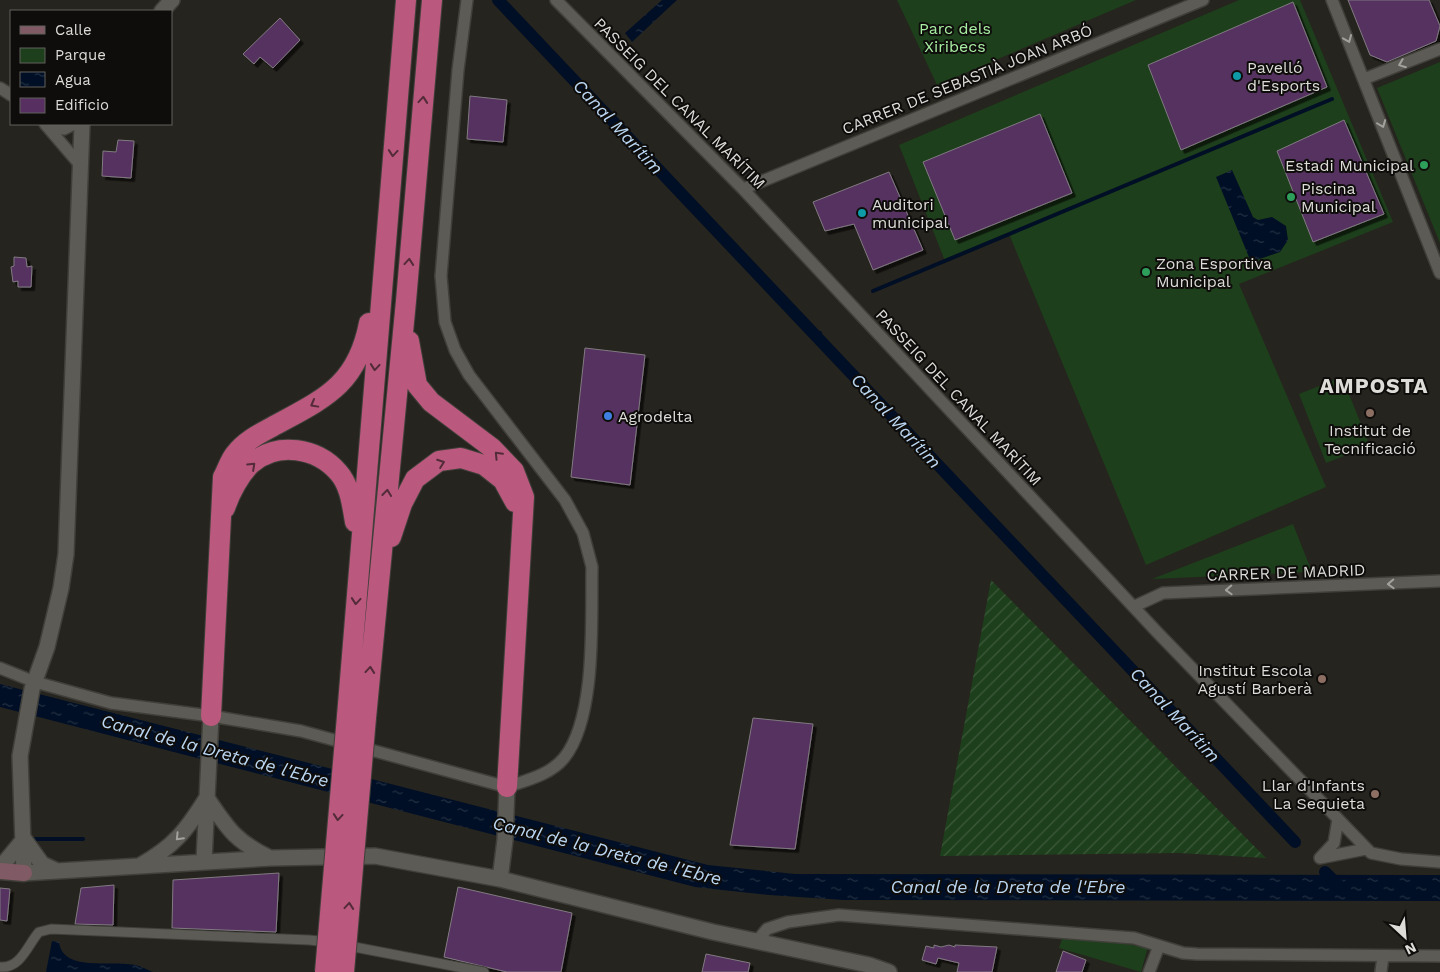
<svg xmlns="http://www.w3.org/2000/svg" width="1440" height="972" viewBox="0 0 1440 972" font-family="'Work Sans',sans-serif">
  <defs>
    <pattern id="garden-furrows" width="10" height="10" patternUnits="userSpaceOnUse" patternTransform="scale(1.25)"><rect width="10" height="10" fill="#1d3f1b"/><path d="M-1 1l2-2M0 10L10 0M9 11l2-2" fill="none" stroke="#3d5a3b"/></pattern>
    <pattern id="water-ripples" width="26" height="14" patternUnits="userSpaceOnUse" patternTransform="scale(1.25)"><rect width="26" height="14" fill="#000f25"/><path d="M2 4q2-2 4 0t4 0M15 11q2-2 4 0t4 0" fill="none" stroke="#253144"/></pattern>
    <filter id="shadow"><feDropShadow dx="3.5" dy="3.5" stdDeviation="0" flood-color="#0009"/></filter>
  </defs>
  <rect width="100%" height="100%" fill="#26241e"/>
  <path fill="#1d3f1b" d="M897 0H1136L937 85Z
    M1239 0H1300L1393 222 1239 284 1326 487 1146 565 1009 234 945 261 899 145Z
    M1440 62V243L1377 88Z
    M1342 377 1370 446 1326 463 1299 394Z
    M1293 524 1312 572 1152 579Z
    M1063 936 1148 947 1141 972 1059 948Z"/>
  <path fill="url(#garden-furrows)" d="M991 580 1266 858 1178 853 940 856Z"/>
  <path fill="url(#water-ripples)" d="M662 0H677L632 42 625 33Z
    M1232 170 1253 217 1258 220 1272 217 1286 226 1288 240 1280 252 1251 262 1216 177Z
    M0 684 708 865 795 874 1440 875V901L844 900 769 895 695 887 0 707Z
    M52 941 59 942C63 972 108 960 135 965 141 966 148 970 153 972H46Z"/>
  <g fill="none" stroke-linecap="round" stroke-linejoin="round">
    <path stroke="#000f25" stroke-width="4" d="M873 291 1332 99
      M815 336 820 333
      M35 839H83"/>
    <path stroke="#000f25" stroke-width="12" d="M498 0 1295 842
      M1325 872 1340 887"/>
  </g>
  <path fill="#573061" stroke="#807b81" filter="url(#shadow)" d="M1348 0H1429L1440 26 1436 41 1387 62 1370 55Z
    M1293 2 1327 87 1181 150 1148 65Z
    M280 18 300 40 273 68 260 57 254 64 243 54Z
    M470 96 507 100 503 142 467 139Z
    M1040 114 1072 193 955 240 923 162Z
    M1344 120 1384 214 1313 242 1277 151Z
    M118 140 134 141 131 178 102 176 103 151 116 152Z
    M889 172 923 250 873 270 854 224 825 231 813 202Z
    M14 257 26 258 27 267 32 266 31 287H18V281L13 282 11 267 14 266Z
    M585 348 645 355 630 485 571 477Z
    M753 718 813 724 795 849 730 845Z
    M279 873 276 932 172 928 173 880Z
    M114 885 113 925 75 924 81 888Z
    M458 887 572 913 561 972H507L444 957Z
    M0 888 10 889 7 921 0 920Z
    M934 945 941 947 949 945 955 947V945L997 947 992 972H957L959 963 938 958 936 964 922 960 926 946 934 948Z
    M1063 951 1086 960 1082 972H1056Z
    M706 954 750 963 748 972H702Z"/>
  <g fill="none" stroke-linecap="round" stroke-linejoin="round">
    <defs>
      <path id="pedestrian" d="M344 945 484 972
        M0 967C21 969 28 944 39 932L51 929 309 940 329 942"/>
      <path id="minor" d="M556 0 743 189 1157 632 1371 853 1401 859 1440 862
        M1332 0 1440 273
        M1364 79 1440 49
        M0 88 11 95
        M45 124 81 166
        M49 127 64 129 74 124
        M743 189 1203 0
        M1135 606 1163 593 1440 581
        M0 668 35 682 111 703 211 716 301 731 507 787C527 780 550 775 564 758 597 717 591 617 592 567L583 533 565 500 469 375 455 350 445 322 441 276 458 70 467 0
        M1320 858 1366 849
        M1320 858 1334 843 1338 819
        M757 941 767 929 788 922 839 915 1134 938 1183 953 1197 954 1440 956
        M1381 971 1383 957
        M1149 972 1159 946"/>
      <path id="tertiary" d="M162 11 172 0
        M82 124 66 554 61 588 47 647 32 689 20 756 24 873 271 858 375 856 500 879 713 932 869 965 889 972
        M207 798C228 829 235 841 270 858
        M204 861 211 716
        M141 865C174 846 186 831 206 799
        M0 868 24 839 42 864 57 871
        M500 879 505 840 507 787"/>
      <path id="secondary" d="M0 871 24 873"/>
      <path id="trunk" d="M409 341 417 385 431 402 492 448 514 471 524 497 507 787
        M225 508C230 493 240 474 252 463 278 441 317 448 338 472 350 485 352 505 355 522
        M391 537 402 504 415 479 439 461 461 458 484 465 503 480 515 502
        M211 716 223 477C227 470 230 460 235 454 245 441 259 434 272 427 323 399 357 386 369 323
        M347 716 406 0
        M366 718 406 301 432 0"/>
    </defs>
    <use href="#pedestrian" stroke="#403f3a" stroke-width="11"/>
    <use href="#minor" stroke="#403f3a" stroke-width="14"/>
    <use href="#tertiary" stroke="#403f3a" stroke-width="18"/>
    <use href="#secondary" stroke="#403f3a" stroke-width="19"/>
    <use href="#trunk" stroke="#403f3a" stroke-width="22"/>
    <use href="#pedestrian" stroke="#5d5b55" stroke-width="9"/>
    <use href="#minor" stroke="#5d5b55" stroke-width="11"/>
    <use href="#tertiary" stroke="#5d5b55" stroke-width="15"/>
    <use href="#secondary" stroke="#805a64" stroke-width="16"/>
    <use href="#trunk" stroke="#ba587d" stroke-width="20"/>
    <defs>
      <path id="trunk-bridge" d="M325 972 347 716
        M344 972 366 718"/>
    </defs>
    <use href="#trunk-bridge" stroke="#403f3a" stroke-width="22" stroke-linecap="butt"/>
    <use href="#trunk-bridge" stroke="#ba587d" stroke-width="20"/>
  </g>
  <defs><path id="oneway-chevron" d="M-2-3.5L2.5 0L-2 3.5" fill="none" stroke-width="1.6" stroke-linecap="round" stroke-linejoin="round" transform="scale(1.25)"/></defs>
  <g stroke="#a3a29d">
    <use href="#oneway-chevron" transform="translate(1348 39) rotate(67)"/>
    <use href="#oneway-chevron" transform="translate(1402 64) rotate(159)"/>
    <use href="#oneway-chevron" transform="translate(1382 124) rotate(69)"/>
    <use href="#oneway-chevron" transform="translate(1391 584) rotate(178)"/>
    <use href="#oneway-chevron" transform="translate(1229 590) rotate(178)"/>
    <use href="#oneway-chevron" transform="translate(179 837) rotate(134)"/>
  </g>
  <g stroke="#532b39">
    <use href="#oneway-chevron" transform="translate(423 100) rotate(-85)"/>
    <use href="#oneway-chevron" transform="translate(393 153) rotate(95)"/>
    <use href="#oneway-chevron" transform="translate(409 262) rotate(-85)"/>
    <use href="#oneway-chevron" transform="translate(375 367) rotate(95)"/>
    <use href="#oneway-chevron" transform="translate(314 404) rotate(151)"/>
    <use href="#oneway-chevron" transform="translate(498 455) rotate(-134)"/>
    <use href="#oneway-chevron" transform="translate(441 463) rotate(-20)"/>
    <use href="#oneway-chevron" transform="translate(252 466) rotate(-43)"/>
    <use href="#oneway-chevron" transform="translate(387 493) rotate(-84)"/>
    <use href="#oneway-chevron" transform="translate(356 601) rotate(95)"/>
    <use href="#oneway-chevron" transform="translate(370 670) rotate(-85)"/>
    <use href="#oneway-chevron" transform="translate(338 817) rotate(95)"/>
    <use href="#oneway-chevron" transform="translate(349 906) rotate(-85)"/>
  </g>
  <g fill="#0f9aa8" stroke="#0e0d0b" stroke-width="2">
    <circle cx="1237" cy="76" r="5"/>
    <circle cx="862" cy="213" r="5"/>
  </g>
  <g fill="#2e9e5b" stroke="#0e0d0b" stroke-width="2">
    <circle cx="1424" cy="165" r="5"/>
    <circle cx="1291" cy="197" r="5"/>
    <circle cx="1146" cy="272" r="5"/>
  </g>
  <g fill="#8d6e63" stroke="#0e0d0b" stroke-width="2">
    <circle cx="1370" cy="413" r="5"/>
    <circle cx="1322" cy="679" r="5"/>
    <circle cx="1375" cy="794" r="5"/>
  </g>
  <circle fill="#3f7fe0" stroke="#0e0d0b" stroke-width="2" cx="608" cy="416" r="5"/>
  <g text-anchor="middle" stroke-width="4" stroke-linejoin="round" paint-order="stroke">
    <g font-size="16" fill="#a8eea2" stroke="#0e0d0b">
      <text x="955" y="34">Parc dels<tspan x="955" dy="18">Xiribecs</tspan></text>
    </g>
    <g font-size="16" fill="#dddcd8" stroke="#0e0d0b" text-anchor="start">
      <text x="1247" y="73">Pavelló<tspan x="1247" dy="18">d'Esports</tspan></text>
      <text x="1414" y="171" text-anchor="end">Estadi Municipal</text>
      <text x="1301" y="194">Piscina<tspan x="1301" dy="18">Municipal</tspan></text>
      <text x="872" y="210">Auditori<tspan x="872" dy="18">municipal</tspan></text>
      <text x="1156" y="269">Zona Esportiva<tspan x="1156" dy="18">Municipal</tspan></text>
      <text x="618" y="422">Agrodelta</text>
      <text x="1370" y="436" text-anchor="middle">Institut de<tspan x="1370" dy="18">Tecnificació</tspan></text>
      <text x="1312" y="676" text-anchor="end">Institut Escola<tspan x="1312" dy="18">Agustí Barberà</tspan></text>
      <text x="1365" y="791" text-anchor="end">Llar d'Infants<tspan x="1365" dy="18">La Sequieta</tspan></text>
    </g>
    <g font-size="16" fill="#dddcd8" stroke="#0e0d0b">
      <text transform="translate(967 79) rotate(-22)" y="6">CARRER DE SEBASTIÀ JOAN ARBÓ</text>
      <text transform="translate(680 103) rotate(45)" y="6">PASSEIG DEL CANAL MARÍTIM</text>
      <text transform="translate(959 397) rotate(47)" y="6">PASSEIG DEL CANAL MARÍTIM</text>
      <text transform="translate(1286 572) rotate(-2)" y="6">CARRER DE MADRID</text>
    </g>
    <g font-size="18" font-style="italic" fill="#bbd7f3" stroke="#0e0d0b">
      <text transform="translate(618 127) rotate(47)" y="6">Canal Marítim</text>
      <text transform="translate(896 421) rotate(47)" y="6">Canal Marítim</text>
      <text transform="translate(1175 715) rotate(47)" y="6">Canal Marítim</text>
      <text transform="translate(215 751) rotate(15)" y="6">Canal de la Dreta de l'Ebre</text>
      <text transform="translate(607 851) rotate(14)" y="6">Canal de la Dreta de l'Ebre</text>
      <text x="1008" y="893">Canal de la Dreta de l'Ebre</text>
    </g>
    <g font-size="21" font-weight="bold" letter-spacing="1" fill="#dddcd8" stroke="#0e0d0b">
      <text x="1374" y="393">AMPOSTA</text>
    </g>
  </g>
  <rect x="10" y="10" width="162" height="115" fill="#0e0d0b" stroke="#61605d"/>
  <rect x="20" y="26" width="25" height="8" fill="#805a64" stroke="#61605d"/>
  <text x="55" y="35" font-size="15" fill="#dddcd8">Calle</text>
  <rect x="20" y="48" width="25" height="15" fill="#1d3f1b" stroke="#61605d"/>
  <text x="55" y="60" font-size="15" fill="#dddcd8">Parque</text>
  <rect x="20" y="72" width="25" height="15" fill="url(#water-ripples)" stroke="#61605d"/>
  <text x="55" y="85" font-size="15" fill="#dddcd8">Agua</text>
  <rect x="20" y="98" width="25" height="15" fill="#573061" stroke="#61605d"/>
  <text x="55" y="110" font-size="15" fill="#dddcd8">Edificio</text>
  <g transform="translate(1405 937) rotate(154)" stroke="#0e0d0b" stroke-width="4" paint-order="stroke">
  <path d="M0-4L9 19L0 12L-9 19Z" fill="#dddcd8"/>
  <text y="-8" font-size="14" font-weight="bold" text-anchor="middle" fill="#dddcd8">N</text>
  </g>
</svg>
